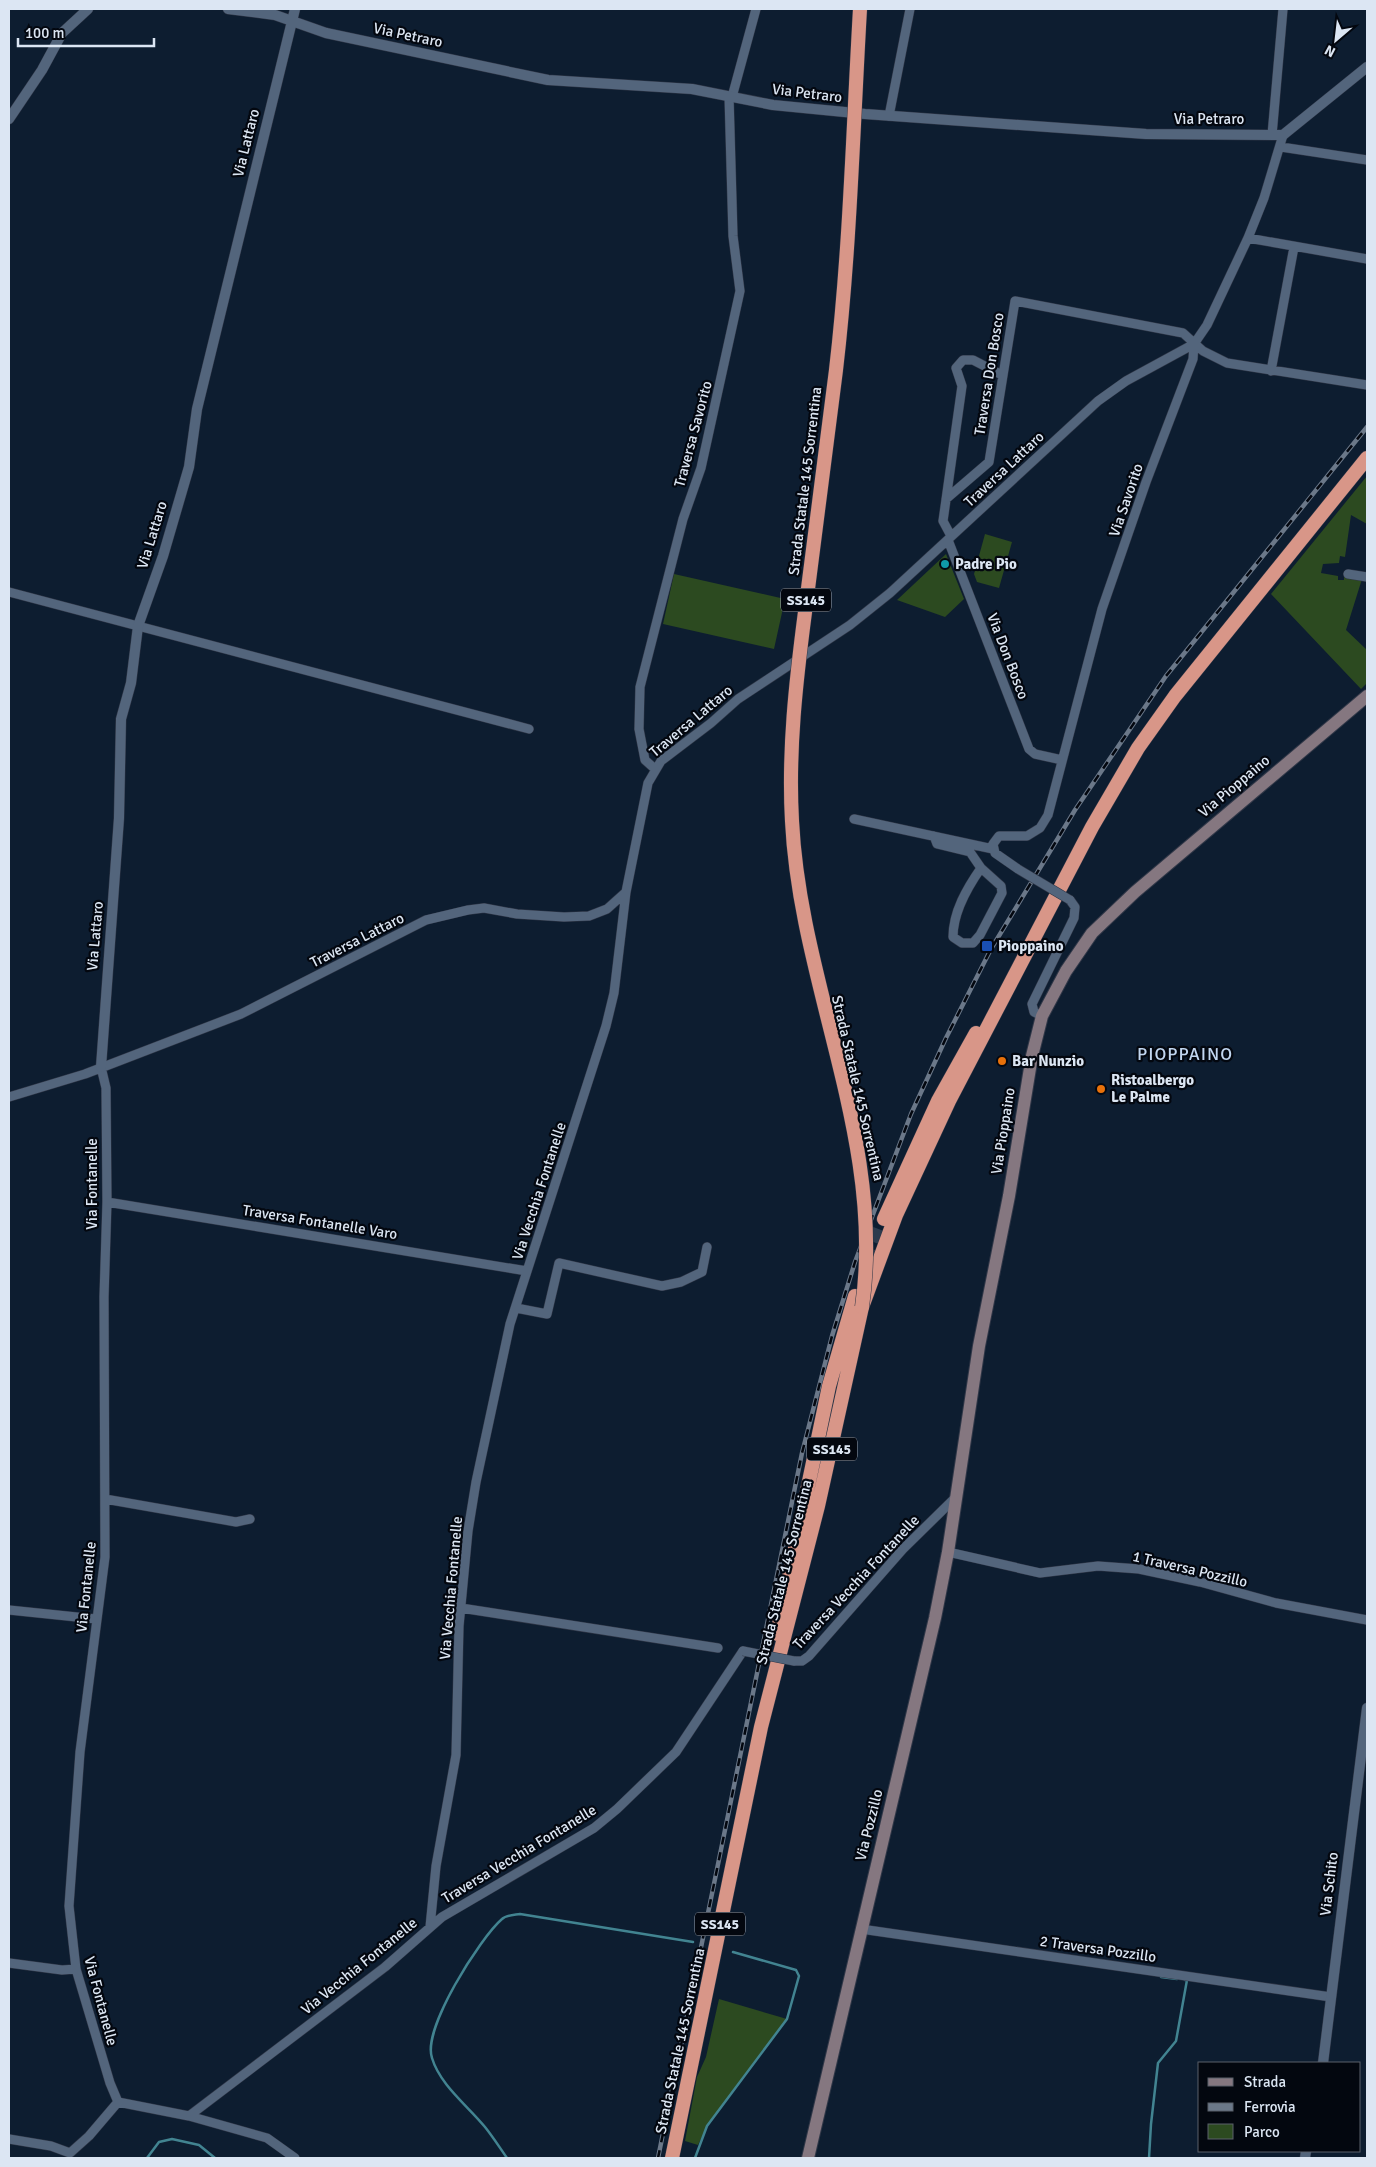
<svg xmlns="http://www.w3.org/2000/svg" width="1376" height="2167" viewBox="0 0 1376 2167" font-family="Signika,sans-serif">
  <rect width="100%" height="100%" fill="#0d1d30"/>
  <path fill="#2c4a20" d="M1367 476V524L1351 515 1345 557 1340 556 1339 563 1323 564 1321 573 1338 576V580H1344V577L1362 579 1346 630 1367 650V683L1361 689 1271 594Z
    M985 534 1012 542 999 588 977 582 974 574Z
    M946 554 964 599 945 617 897 600Z
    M674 574 785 599 774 649 663 624Z
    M719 1999 787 2019 707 2126 698 2145 685 2141 697 2077 706 2057Z"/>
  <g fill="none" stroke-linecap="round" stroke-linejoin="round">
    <path stroke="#428491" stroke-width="2.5" d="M1161 1977 1177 1979
      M147 2158 159 2142 172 2139 199 2145 215 2158
      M507 2158C500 2148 493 2137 485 2127 468 2106 440 2085 432 2058 422 2029 480 1938 502 1919 506 1915 514 1915 520 1914L693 1942
      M695 2158 707 2126 787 2019 799 1976 796 1970 733 1952
      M1149 2158 1151 2124 1158 2063 1176 2041 1187 1980H1185"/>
    <path stroke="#2c3b4d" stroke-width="14" stroke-dasharray="14 7" stroke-linecap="butt" d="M867 1262 884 1219"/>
    <defs>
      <path id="minor" d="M732 97 756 9
        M889 116 910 9
        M1272 135 1283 9
        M1281 147 1367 160
        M1248 238 1367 259
        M1271 371 1294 247
        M946 499 989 462 1015 301 1183 333 1203 351 1227 363 1367 385
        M951 536 943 521 962 386 956 368 963 360H973L1002 375
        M948 540 1029 749 1035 754 1062 760
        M1348 574 1367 577
        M9 592 529 729
        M655 769 645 760 639 729 640 687 683 519 701 468 740 291 733 236 729 96
        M854 819 993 849
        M934 836 937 844 970 852 981 868C967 888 953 912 953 937L962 943H973L980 935 1002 893 1001 886 981 868
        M1018 869 995 853 993 844 999 836H1027L1040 828 1048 815 1102 609 1146 482 1193 359 1194 344 1207 325 1248 238 1264 198 1283 135
        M1042 1016 1034 1012 1032 1004 1074 918 1075 907 1070 900
        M101 1067 106 1088 107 1202 104 1297 105 1557 80 1752 69 1906 76 1969 110 2083 118 2102
        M9 1097 85 1074 241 1014 426 920 468 910 484 908 517 914 564 917 589 916 607 909 626 892 648 783 661 761 711 723 738 699 850 625 890 593 1098 401 1126 381 1194 344
        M107 1202 527 1271
        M516 1308 547 1314 559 1263 662 1286 681 1282 702 1272 707 1247
        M105 1499 236 1522 250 1519
        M948 1552 1040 1573 1098 1566 1139 1569 1200 1582 1276 1603 1367 1620
        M461 1608 718 1648
        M9 1610 96 1619
        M794 1661H802L809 1656 903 1549 955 1498
        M430 1927 436 1866 456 1755 459 1626 468 1531 476 1482 510 1324 606 1026 614 993 626 892
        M861 1929 1331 1997
        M9 1963 62 1970 76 1969
        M118 2102 189 2116 385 1967 442 1917 594 1828 617 1809 676 1752 743 1651
        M189 2116 267 2138 295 2158
        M9 2139 51 2146 70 2153
        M70 2153 89 2136 118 2102"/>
      <path id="tertiary" d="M228 9 275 15 326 33 548 80 692 89 773 105 865 114 1146 134 1283 135 1367 67
        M9 119 42 70 62 33 88 9
        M101 1067 119 818 121 719 131 683 138 626 163 556 189 467 197 409 295 9
        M1323 2063 1367 1708
        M1305 2158 1306 2151"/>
      <path id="secondary" d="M808 2158 935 1618 948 1552 979 1346 1009 1196 1032 1056 1042 1016 1066 971 1092 933 1135 892 1367 696"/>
      <path id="trunk" d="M884 1219 938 1101 976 1033
        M777 1634 829 1386 855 1296
        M672 2158 761 1727 818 1506 862 1307 896 1215 949 1101 1092 827 1138 748 1175 696 1367 458"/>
    </defs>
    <use href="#minor" stroke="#303747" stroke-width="10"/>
    <use href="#tertiary" stroke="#303747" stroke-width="11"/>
    <use href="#secondary" stroke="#303747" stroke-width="14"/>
    <use href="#trunk" stroke="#303747" stroke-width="15"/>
    <use href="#minor" stroke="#53657c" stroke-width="9"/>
    <use href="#tertiary" stroke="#53657c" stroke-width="10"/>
    <use href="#secondary" stroke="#857780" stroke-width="12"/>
    <use href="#trunk" stroke="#d89688" stroke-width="14"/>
    <defs>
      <path id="rail" d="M658 2158 802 1453 832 1336 855 1262 911 1114 946 1038 991 949 1075 810 1166 676 1367 427"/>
    </defs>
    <use href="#rail" stroke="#6b7889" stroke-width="4.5"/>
    <use href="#rail" stroke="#03070f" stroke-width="2.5" stroke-dasharray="8" stroke-linecap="butt"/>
    <defs>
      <path id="minor-bridge" d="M1018 869 1070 900
        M743 1651 794 1661"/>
      <path id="trunk-bridge" d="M860 9C853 129 850 250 836 370 826 451 815 531 805 612 796 681 788 751 792 821 800 986 886 1141 862 1307"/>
    </defs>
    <use href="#minor-bridge" stroke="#303747" stroke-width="10" stroke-linecap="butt"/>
    <use href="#trunk-bridge" stroke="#303747" stroke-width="15" stroke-linecap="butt"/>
    <use href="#minor-bridge" stroke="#53657c" stroke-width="9"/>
    <use href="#trunk-bridge" stroke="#d89688" stroke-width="14"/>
  </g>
  <circle fill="#0f9aa8" stroke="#03070f" stroke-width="2" cx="945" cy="564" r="5"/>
  <rect fill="#1a4fb4" stroke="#03070f" stroke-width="2" x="981" y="940" width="12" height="12" rx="2.5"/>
  <g fill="#e8710a" stroke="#03070f" stroke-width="2">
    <circle cx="1002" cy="1061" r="5"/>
    <circle cx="1101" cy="1089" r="5"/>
  </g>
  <g text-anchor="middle" stroke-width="4.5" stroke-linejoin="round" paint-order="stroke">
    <g fill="#03070f" stroke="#9ba3af" stroke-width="1">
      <rect x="781" y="588.5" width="50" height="23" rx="4"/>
      <rect x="807" y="1437.5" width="50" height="23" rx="4"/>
      <rect x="695" y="1912.5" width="50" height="23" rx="4"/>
    </g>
    <g font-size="14" font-weight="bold" fill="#dce6f3">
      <text x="806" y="605">SS145</text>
      <text x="832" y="1454">SS145</text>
      <text x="720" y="1929">SS145</text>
    </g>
    <g font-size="15" fill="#dce6f3" stroke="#03070f">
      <text transform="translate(408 35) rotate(12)" y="5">Via Petraro</text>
      <text transform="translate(807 93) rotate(7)" y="5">Via Petraro</text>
      <text x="1209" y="124">Via Petraro</text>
      <text transform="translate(246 143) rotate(-76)" y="5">Via Lattaro</text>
      <text transform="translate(989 374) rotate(-81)" y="5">Traversa Don Bosco</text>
      <text transform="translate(693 434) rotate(-75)" y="5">Traversa Savorito</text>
      <text transform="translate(1004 469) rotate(-43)" y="5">Traversa Lattaro</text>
      <text transform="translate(805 481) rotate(-83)" y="5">Strada Statale 145 Sorrentina</text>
      <text transform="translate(1126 500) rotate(-71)" y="5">Via Savorito</text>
      <text transform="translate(152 535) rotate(-73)" y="5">Via Lattaro</text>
      <text transform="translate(1008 656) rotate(69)" y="5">Via Don Bosco</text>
      <text transform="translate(691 721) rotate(-40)" y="5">Traversa Lattaro</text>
      <text transform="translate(1234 786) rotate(-40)" y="5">Via Pioppaino</text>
      <text transform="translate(95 936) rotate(-85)" y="5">Via Lattaro</text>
      <text transform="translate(357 940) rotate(-27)" y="5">Traversa Lattaro</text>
      <text transform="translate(858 1088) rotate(77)" y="5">Strada Statale 145 Sorrentina</text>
      <text transform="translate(1003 1131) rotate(-81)" y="5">Via Pioppaino</text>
      <text transform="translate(92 1184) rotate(-90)" y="5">Via Fontanelle</text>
      <text transform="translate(539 1191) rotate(-72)" y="5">Via Vecchia Fontanelle</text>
      <text transform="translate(320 1222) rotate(9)" y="5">Traversa Fontanelle Varo</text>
      <text transform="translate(1190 1569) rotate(13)" y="5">1 Traversa Pozzillo</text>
      <text transform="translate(784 1572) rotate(-76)" y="5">Strada Statale 145 Sorrentina</text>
      <text transform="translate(856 1582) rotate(-47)" y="5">Traversa Vecchia Fontanelle</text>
      <text transform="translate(86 1587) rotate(-84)" y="5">Via Fontanelle</text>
      <text transform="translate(451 1588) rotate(-85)" y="5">Via Vecchia Fontanelle</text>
      <text transform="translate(869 1825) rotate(-76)" y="5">Via Pozzillo</text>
      <text transform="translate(519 1854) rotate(-31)" y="5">Traversa Vecchia Fontanelle</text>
      <text transform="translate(1329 1884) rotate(-83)" y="5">Via Schito</text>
      <text transform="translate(1098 1949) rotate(8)" y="5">2 Traversa Pozzillo</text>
      <text transform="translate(359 1966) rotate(-39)" y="5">Via Vecchia Fontanelle</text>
      <text transform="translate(101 2001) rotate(75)" y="5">Via Fontanelle</text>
      <text transform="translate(680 2041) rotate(-78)" y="5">Strada Statale 145 Sorrentina</text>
    </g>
    <g font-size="15" font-weight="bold" fill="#dce6f3" stroke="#03070f" text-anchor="start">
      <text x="955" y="569">Padre Pio</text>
      <text x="998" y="951">Pioppaino</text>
      <text x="1012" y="1066">Bar Nunzio</text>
      <text x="1111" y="1085">Ristoalbergo<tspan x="1111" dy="17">Le Palme</tspan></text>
    </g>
    <g font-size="18" letter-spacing="1" fill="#c1d6f0" stroke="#03070f">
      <text x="1185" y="1060">PIOPPAINO</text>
    </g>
  </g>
  <rect width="1376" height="2167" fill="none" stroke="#dce6f3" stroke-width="20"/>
  <rect x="1198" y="2062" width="162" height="90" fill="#03070f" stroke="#5a606a"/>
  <rect x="1208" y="2078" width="25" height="8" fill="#857780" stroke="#5a606a"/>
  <text x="1244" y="2087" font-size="15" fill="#dce6f3">Strada</text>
  <rect x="1208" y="2103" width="25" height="8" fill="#6b7889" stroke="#5a606a"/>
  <text x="1244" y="2112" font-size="15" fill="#dce6f3">Ferrovia</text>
  <rect x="1208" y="2124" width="25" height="15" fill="#2c4a20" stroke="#5a606a"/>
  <text x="1244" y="2137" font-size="15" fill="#dce6f3">Parco</text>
  <g transform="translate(1336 40) rotate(208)" stroke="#03070f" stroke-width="4" paint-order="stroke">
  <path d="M0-4L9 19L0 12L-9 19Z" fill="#dce6f3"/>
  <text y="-8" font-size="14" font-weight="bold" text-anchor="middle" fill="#dce6f3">N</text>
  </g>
  <path d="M18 38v8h136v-8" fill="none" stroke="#dce6f3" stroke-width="2.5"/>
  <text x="25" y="38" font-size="15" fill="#dce6f3" stroke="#03070f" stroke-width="4" paint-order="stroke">100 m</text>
</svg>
